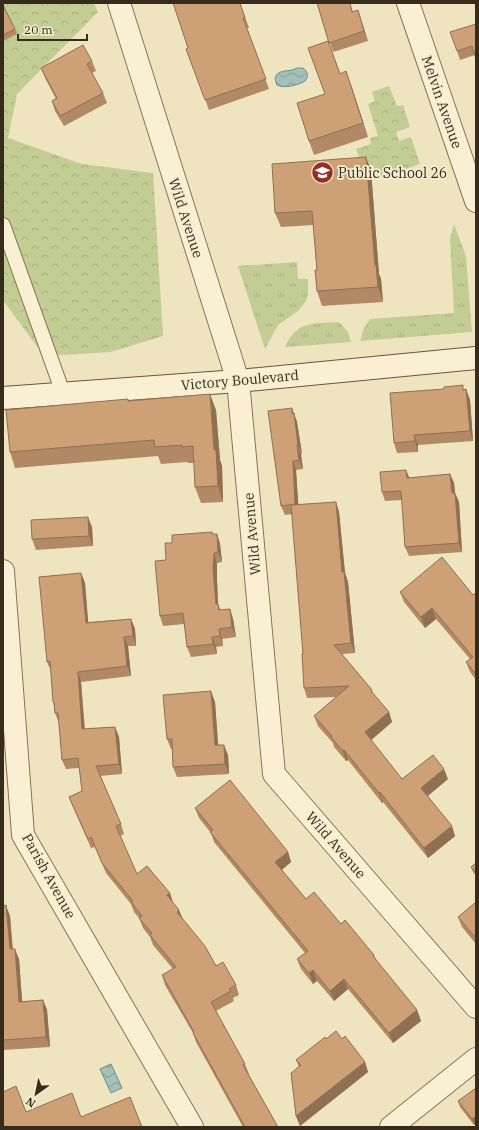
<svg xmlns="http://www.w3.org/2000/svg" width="479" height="1130" viewBox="0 0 479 1130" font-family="'IBM Plex Serif',serif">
  <defs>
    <pattern id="grass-tufts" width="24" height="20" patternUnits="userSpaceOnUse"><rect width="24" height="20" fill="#c2cd94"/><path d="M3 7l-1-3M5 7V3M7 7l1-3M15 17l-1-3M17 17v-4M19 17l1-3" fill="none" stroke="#a7b07f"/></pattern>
    <pattern id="forest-crowns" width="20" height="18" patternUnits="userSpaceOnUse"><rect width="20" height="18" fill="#c2cd94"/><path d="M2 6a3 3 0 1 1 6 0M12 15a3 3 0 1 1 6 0" fill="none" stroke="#a7b07f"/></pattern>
    <pattern id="water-waves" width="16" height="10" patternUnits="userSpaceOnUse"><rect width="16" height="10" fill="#a3c1ba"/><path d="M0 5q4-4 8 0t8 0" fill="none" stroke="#869d96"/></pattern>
  </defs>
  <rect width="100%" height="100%" fill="#efe4c0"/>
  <path fill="url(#grass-tufts)" d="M454 224 466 256 472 332 360 341 364 328 370 319 454 313 450 240 451 235Z
    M297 262 298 279H308V294L306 301 298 311 278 325 265 349 238 266Z
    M339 322 348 332 351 342 285 347C297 320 313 324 339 322Z"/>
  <path fill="url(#forest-crowns)" d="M3 3H94L98 12 17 94 8 138 82 164 153 173 163 336 111 352 44 356 3 300Z
    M389 86 397 106 403 105 410 127 396 132 399 141 411 137 420 164 378 178 373 165 363 168 356 149 371 144 370 138 378 136 368 104 375 101 372 92Z"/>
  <path fill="url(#water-waves)" stroke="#6a8e88" d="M297 68H303C308 72 309 76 305 81 298 85 285 89 277 85L275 79C277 68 289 73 297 68Z
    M111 1064 122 1088 111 1093 100 1069Z"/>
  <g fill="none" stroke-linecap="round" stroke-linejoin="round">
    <defs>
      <path id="service" d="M3 225 63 393"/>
      <path id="minor" d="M119 3 238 381 274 774 476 1007
        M408 3 476 201
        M3 571 23 835 192 1127
        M391 1127 476 1059"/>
      <path id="secondary" d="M3 398 238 381 476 358"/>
    </defs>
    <use href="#service" stroke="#887458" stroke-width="16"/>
    <use href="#minor" stroke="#887458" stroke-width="24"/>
    <use href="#secondary" stroke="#6a553b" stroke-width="24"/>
    <use href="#service" stroke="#f9f0d3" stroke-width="14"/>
    <use href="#minor" stroke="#f9f0d3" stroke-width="22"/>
    <use href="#secondary" stroke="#f9f0d3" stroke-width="22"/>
  </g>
  <path fill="#b18a65" d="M240 3 249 28H247L269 89 209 110 186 49 188 48Z
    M317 3H350L353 12 358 10 368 41 333 52Z
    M3 5 15 29 17 34 3 41Z
    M476 24 475 55 460 60 457 51Z
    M328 41 340 73 351 85 368 137 314 155 309 141 325 94Z
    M92 61 96 71 92 73 103 93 107 103 64 126 55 111 52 101 56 99 45 78 41 68Z
    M371 171 379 274 381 279 383 302 322 306 317 291V270L313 225 281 227 275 213Z
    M466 389 470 400 473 441 418 445V452L397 453 394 443 464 390Z
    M129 401 216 410 220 460 222 466 223 502 201 503 195 487 194 463H188L187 462 161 464 158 456 15 468 10 452Z
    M292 408 297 422 302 454 301 455 303 469 296 470 298 505 336 502 339 512 345 573 348 582 355 653 342 654 372 690 373 694 389 712 392 722 371 740 402 779H448L428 796 455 836 428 858 383 802 382 803 348 760 346 761 334 747 333 743 318 726 314 716 336 697 307 698 304 688 303 654 292 514 285 515 281 506Z
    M450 474 454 483 455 493 459 502 462 552 409 556 405 547 402 500 385 501 382 492 409 478Z
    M92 527 93 546 36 550 32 539Z
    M212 532 213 534H217L220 544 222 562 217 563V579L218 604 220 610 230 609 233 619 236 637 222 639 223 646 216 647 217 654 191 657 187 647 184 624 163 626 160 616 172 543Z
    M81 573 85 583 88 622 131 619 135 629 136 646H128L131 676 81 682 85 729 115 727 119 737 122 774 100 776 121 824 124 834 120 836 137 874 170 893 173 903 179 910 182 918 216 966 236 985 239 995 233 998 234 1001 216 1011 245 1064 249 1074H248L278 1127H243L196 1042 193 1033 165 985 162 975 173 969 153 945 150 937 143 928 139 918 134 912 131 904 106 873 95 847 91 848 73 807 69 797 82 791 79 768 66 769 62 760 59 723 55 713 54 706 53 702 51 671 47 662Z
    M400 592 473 595 476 593V680L470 672 466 662 470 659 436 619 425 628 404 602Z
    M215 702 218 745 228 755 229 774 177 777 173 767 172 749H171L167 739Z
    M195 808 288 852 291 862 282 870 306 899 341 924 374 955 376 960 417 1010 421 1021 393 1043 348 989 334 1001 317 981 313 984 301 969 297 959 305 953 214 842 211 833 199 818Z
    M476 863V876L473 872 471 867Z
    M476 902V944L462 927 458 917Z
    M3 906 10 916 13 949 19 959 22 1002 43 1000 47 1010 50 1047 4 1050 3 1046Z
    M326 1039 365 1062 368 1072 300 1126 296 1116 299 1067 296 1060Z
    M476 1088 474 1125 460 1107 458 1101Z"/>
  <path fill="#907052" d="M358 10 361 20 368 41 364 31Z
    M346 71 351 85 368 137 363 123Z
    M366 157 371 171 379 274 381 279 383 302 378 287 375 265Z
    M466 389 470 400 473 441 470 431Z
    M210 394 216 410 220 460 222 466 223 502 218 486Z
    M292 408 297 422 302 454 298 445Z
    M414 435 418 445V452L415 441Z
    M297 445 301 455 303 469 299 460Z
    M293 461 296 470 299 513 295 504Z
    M406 470 410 479 407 478Z
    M450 474 454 483 456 502 452 493Z
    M455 493 459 502 462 552 459 543Z
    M336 502 339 512 345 573 348 582 355 653 351 643 342 572Z
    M88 517 92 527 93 546 89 536Z
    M217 534 220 544 222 562 218 552Z
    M214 553 217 563V579L218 604 222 614 216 604 213 568Z
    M81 573 85 583 89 632 86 623Z
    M432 608 436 619 425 628 421 617Z
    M230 609 233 619 236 637 232 627Z
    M131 619 135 629 136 646 133 636Z
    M219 629 222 639 223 646 220 636Z
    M124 637 128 646 131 676 127 666Z
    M212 637 216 647 217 654 213 644Z
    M78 672 81 682 85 739 82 729Z
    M211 691 215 702 219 756 215 745Z
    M389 712 392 722 369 742 365 732Z
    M115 727 119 737 122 774 119 764Z
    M224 745 228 755 229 774 225 764Z
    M344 750 348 760 346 761 343 751Z
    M444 769 448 779 425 798 421 788Z
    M380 792 383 802 382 803 379 793Z
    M452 826 455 836 428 858 424 848Z
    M288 852 291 862 279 872 275 862Z
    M170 893 173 903 167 895Z
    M6 905 10 916 13 959 10 949Z
    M179 910 183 920 177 912Z
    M15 949 19 959 23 1012 19 1002Z
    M313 970 317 981 313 984 309 973Z
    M344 979 348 989 334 1001 330 991Z
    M43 1000 47 1010 50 1047 46 1037Z
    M417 1010 421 1021 393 1043 389 1033Z
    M365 1062 368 1072 300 1126 296 1116Z
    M476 1116V1123L474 1125 472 1119Z"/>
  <path fill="#cea075" stroke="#907052" d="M173 3H240L245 18H243L266 79 205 100 186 49 188 48Z
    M317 3H350L352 12 358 10 364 31 329 43Z
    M3 5 15 29 3 35Z
    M476 24V59L472 46 457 51 450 32Z
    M328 41 340 74 346 71 363 123 309 141 297 103 325 94 308 48Z
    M83 45 92 61 87 64 103 93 60 116 52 101 57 98 41 68Z
    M366 157 375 265H376L378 287 317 291 315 270H317L312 211 275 213 272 164Z
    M463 385V390L466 389 470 431 414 435 415 441 394 443 390 393 444 389V387Z
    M210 394 214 450H216L218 486 195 487 193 446 182 447V445L155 447 154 440 10 452 6 410 128 399V401Z
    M292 408V414L294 413 298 445H297L299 460 293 461 295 504 281 506 268 411Z
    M406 470 407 478 450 474 452 493H455L459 543 405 547 401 491 382 492 380 472Z
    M336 502 342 572H344L351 643 334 645 372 690 371 691 389 712 365 732 402 779 433 755 444 769 421 788 452 826 424 848 380 792 379 793 344 750 343 751 331 737 332 736 314 716 349 686 304 688 302 654H303L291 505Z
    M88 517 89 536 32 539 31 520Z
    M212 532V534H217L218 552 214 553 213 568 216 604H218L219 610 230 609 232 627 219 629 220 636 212 637 213 644 187 647 183 613 160 616 155 561 166 560 165 543H172V535Z
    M442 557 473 595 476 593V674L466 662 473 657 432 608 421 617 400 592Z
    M81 573 86 623 131 619 133 636 124 637 127 666 78 672 82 729 115 727 119 764 96 766 121 824 116 826 137 874 147 866 170 893 167 895 179 910 177 912 205 946 216 966 223 962 236 985 229 989 231 991 211 1002 245 1064 243 1065 278 1127H245L193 1033 194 1032 162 975 176 967 150 935 152 933 139 918 142 916 131 902 133 901 102 863 91 837 88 839 69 797 82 791 78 758 62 760 58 713H55L54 702H53L50 661 47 662 39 577Z
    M211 691 215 745H224L225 764 173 767 172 739H167L163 695Z
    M230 780 288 852 275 862 306 899 314 892 341 924 345 920 374 955 373 956 417 1010 389 1033 344 979 330 991 313 970 309 973 297 959 308 951 210 832 213 830 195 808Z
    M476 863V873L471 867Z
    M476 902V938L458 917Z
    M6 905 10 949H15L19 1002 43 1000 46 1037 3 1040V906Z
    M336 1031 342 1039 345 1036 365 1062 296 1116 291 1073 301 1065 296 1060 325 1037 326 1039Z
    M16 1086 26 1112 72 1093 81 1117 130 1097 142 1127H3V1092Z
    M476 1088V1116L472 1119 458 1101Z"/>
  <defs>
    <symbol id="school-disc" viewBox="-11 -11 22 22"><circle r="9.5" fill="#982d26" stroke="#f6edcf"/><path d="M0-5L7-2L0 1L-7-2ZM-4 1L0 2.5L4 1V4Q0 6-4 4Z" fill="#fff"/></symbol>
  </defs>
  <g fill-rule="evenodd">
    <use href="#school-disc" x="310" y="160" width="25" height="25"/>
  </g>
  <g text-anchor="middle" stroke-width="3.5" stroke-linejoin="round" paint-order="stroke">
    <g font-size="14" fill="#372b1c" stroke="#f6edcf">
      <text transform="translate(442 102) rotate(71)" y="5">Melvin Avenue</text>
      <text transform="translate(186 218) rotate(72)" y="5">Wild Avenue</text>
      <text transform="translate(240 380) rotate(-5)" y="5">Victory Boulevard</text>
      <text transform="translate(252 534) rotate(-95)" y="5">Wild Avenue</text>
      <text transform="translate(336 845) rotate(49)" y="5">Wild Avenue</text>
      <text transform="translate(49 876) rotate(61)" y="5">Parish Avenue</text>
    </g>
    <g font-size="14" fill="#372b1c" stroke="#f6edcf" text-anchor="start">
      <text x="338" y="178">Public School 26</text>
    </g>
  </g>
  <rect width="479" height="1130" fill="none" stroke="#372b1c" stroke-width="8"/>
  <g transform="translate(36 1094) rotate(213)" stroke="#f6edcf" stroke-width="3" paint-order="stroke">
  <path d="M0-3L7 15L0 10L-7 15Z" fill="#372b1c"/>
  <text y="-6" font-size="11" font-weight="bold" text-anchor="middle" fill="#372b1c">N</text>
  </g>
  <path d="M18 34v6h69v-6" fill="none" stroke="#372b1c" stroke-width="2"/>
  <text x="24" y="34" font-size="12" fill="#372b1c" stroke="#f6edcf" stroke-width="3" paint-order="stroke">20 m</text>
</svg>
